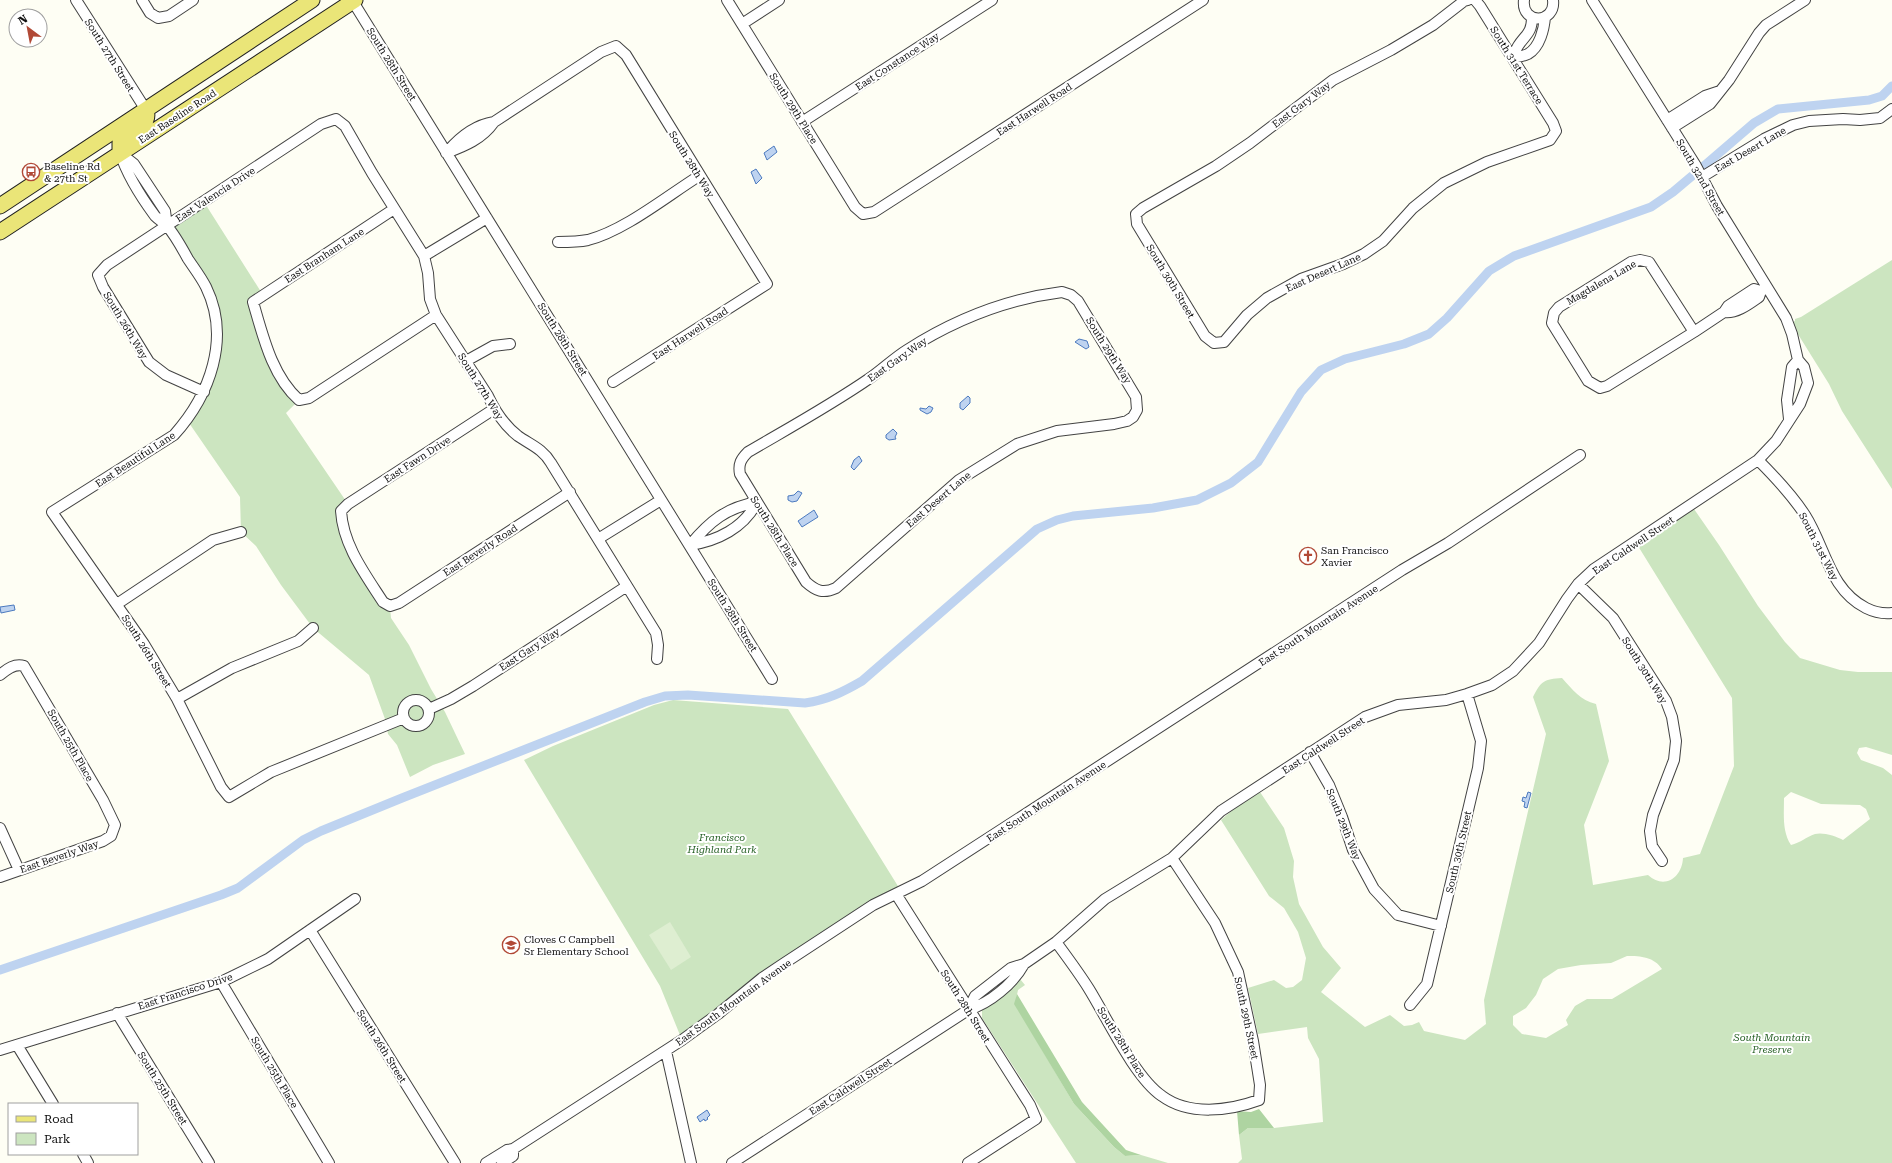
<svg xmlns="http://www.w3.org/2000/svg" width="1892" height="1163" viewBox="0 0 1892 1163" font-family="'Roboto Serif',serif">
  <rect width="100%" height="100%" fill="#fefef4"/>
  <path fill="#cce5c0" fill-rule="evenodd" d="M204 202 263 295 253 302 266 347 299 400 286 413 348 504 341 511 354 557 390 606 391 618 409 645 431 689 445 712 465 754 433 765 410 777 397 745 388 734 385 719 369 675 313 628 281 585 256 546 241 532 240 497 187 420 212 374 215 313 167 226Z
    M1892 260V489L1842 411 1829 384 1791 323 1795 321V319L1801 317Z
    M1694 509 1719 545 1758 606 1785 642 1800 658 1840 670 1858 672H1892V755L1866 747 1859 748 1857 753 1861 760 1883 768 1892 775V1163H1238L1242 1159 1239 1135 1248 1128H1274L1323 1122 1319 1059 1308 1038 1307 1027 1258 1034 1248 988 1274 980 1286 988 1293 987 1302 980 1306 958 1298 932 1284 908 1269 896 1221 820 1237 806 1260 792 1284 828 1294 861 1293 877 1299 904 1323 947 1341 968 1321 992 1365 1027 1390 1015 1404 1026 1412 1025 1419 1022 1424 1031 1465 1040 1486 1024 1484 1000 1546 734 1533 697C1541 681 1544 679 1562 678 1573 690 1580 700 1596 704L1609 761 1584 825 1593 885 1648 875C1664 890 1682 878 1683 858L1700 854 1734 766 1732 698 1638 546ZM1791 792 1821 804 1860 805 1866 809 1870 819 1843 840C1836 836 1823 832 1815 834 1806 837 1800 843 1791 845 1782 831 1784 815 1784 798ZM1627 956C1641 956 1654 957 1662 969L1612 999H1587L1575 1006 1566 1020 1568 1025 1546 1038 1522 1034 1513 1025V1016L1526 1008 1536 995 1543 979 1558 969 1581 965 1611 963Z
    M673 700 788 709 901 891 873 905 682 1040 660 986 524 760 553 746 654 705Z
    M1020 979 1025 985 1018 990 1015 1004 1074 1104 1114 1147 1125 1156 1141 1155 1168 1163H1076L982 1018V1010Z"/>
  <path fill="#aed4a1" d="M1017 994 1082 1102 1126 1150 1141 1155 1125 1156 1114 1147 1074 1104 1014 1004Z
    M1259 1109 1274 1128H1248L1239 1135 1237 1111 1251 1112Z"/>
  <path fill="#deeed1" d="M670 922 691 957 671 970 649 935Z"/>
  <path fill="#bed3f0" stroke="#4c7abf" d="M774 146 777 152 767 160 764 153Z
    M756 169 762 178 756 184 751 172Z
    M1079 339 1087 341 1089 347 1086 349 1075 342Z
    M968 396 970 398V403L963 410 960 408V403Z
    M929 406 933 408 931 412 927 414 920 410V408L926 409Z
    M893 429 897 433 895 437 896 439 889 440 886 438V435Z
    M859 456 862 461 854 470 851 467 854 460Z
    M798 491 802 493 797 501 792 502 788 500V496L794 495Z
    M814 510 818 517 802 527 798 521Z
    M14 605 15 610 1 613 0 607Z
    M1528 792 1531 793 1527 808 1524 807 1525 802 1522 801 1523 797 1526 798Z
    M707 1110 710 1115 707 1118 708 1119 705 1121 704 1119 700 1122 697 1117Z"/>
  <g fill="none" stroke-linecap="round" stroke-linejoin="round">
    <path stroke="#bed3f0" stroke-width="9" d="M1704 166 1754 123 1778 109 1869 100 1882 96 1892 86
      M0 970 221 895 238 888 303 840 321 831 402 798 645 702 665 696 688 695 805 703C827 700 843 692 862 681L1037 529 1057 520 1073 516 1153 508 1197 500 1231 483 1258 462 1301 392 1321 370 1345 359 1404 344 1429 334 1447 318 1489 271 1514 256 1651 207 1673 192 1692 176"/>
    <defs>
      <path id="minor" d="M76 0 146 110
        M142 0 150 13 158 18 169 16 193 0
        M352 0 772 679
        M727 0 855 207 863 214 874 212 1203 0
        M1468 0 1464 1 1433 25 1391 50 1333 80 1250 143 1216 166 1143 208 1136 214 1137 224 1205 336 1214 343 1224 342 1247 315 1267 298 1301 279 1343 264 1364 254 1383 241 1413 208 1444 183 1487 162 1550 140 1556 131 1553 123 1480 6 1475 0
        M1524 0C1521 25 1556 24 1553 0
        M1592 0 1696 166 1717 206 1786 318 1792 334 1798 360
        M742 24 779 0
        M1513 58C1517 57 1524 56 1528 54 1540 47 1544 29 1545 17
        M1513 58C1514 54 1516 49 1518 46 1526 34 1532 33 1532 17
        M1667 120 1705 96 1720 91
        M802 122 992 0
        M1672 128 1710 104 1729 80 1759 33 1766 25 1805 0
        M448 151C460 137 475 125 494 122
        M120 153C127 175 141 197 155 216 159 220 163 222 167 226 175 235 182 248 188 259 194 268 201 277 206 287 231 338 210 395 174 435L52 512 144 644 177 699 221 787 229 797 271 772 404 718
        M120 153 134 164 165 211 167 226
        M446 153C465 146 482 139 494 122L601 52 616 46 626 55 767 284 613 382
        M1702 177 1764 139 1793 125 1809 121 1843 119 1860 120 1880 118 1892 109
        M394 209 253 302C263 336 272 376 299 400L309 398 436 315
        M558 242C568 242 578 242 588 240 624 231 667 196 699 176
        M424 256 487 218
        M1062 292 1071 295 1078 301 1136 397 1137 410 1133 417 1127 421 1114 424 1057 431 1017 444 959 480 836 588C823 594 816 591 806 582L740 474C738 464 741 459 748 452 789 428 831 405 870 378 883 369 894 358 907 350 954 320 1006 299 1062 292Z
        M1724 312C1736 314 1749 304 1759 297L1761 291 1766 288
        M1694 332 1649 262 1640 260 1631 262 1559 307 1554 313 1552 323 1588 381 1600 388 1607 386 1694 332 1724 312 1728 306 1754 289 1761 291
        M466 361 493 346 510 344
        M204 392 166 375 149 362 103 287 98 275 107 265 321 124 336 119 345 126 372 173 424 256 428 273 430 299 436 315 488 396C495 411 505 426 518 436 531 445 543 449 551 463L656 633 658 645 657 659
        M494 409 348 504 341 511C343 545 365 574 383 602L390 606 399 603 570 492
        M1789 419 1787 400 1792 367 1798 360
        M1758 460C1775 477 1792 495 1805 515 1826 548 1829 589 1866 608 1874 612 1883 614 1892 613
        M598 539 661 500
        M690 545C717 541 744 528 757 502
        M690 545C710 521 726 508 757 502
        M1578 584 1613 618 1666 701 1672 717 1676 741 1674 760 1653 815 1650 831 1652 846 1662 861
        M117 604 213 540 241 532
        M0 675C7 669 15 663 24 666L103 800 115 825 111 836 103 841 0 877
        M177 699 232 668 298 641 313 628
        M403 713a13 13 0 1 1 26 0a13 13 0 1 1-26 0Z
        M429 709 451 699 473 686 627 586
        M1310 752 1329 785 1342 817 1353 850 1374 889 1398 915 1441 926
        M0 828 19 870
        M896 894 1030 1105 1036 1119 968 1163
        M310 930 455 1163
        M1056 942C1067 957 1079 973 1089 989 1107 1018 1135 1078 1162 1096 1189 1116 1229 1111 1259 1100L1260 1085 1253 1041 1238 972 1215 923 1172 858
        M221 982 329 1163
        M1410 1005 1427 984 1478 768 1481 741 1467 694
        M968 1010 975 996 1011 968 1024 964 1056 942 1105 899 1172 858 1221 811 1365 717 1398 705 1446 700 1467 694 1492 685 1513 671 1539 643 1567 599 1578 584 1594 569 1758 460 1776 441 1800 404 1808 383 1804 367 1798 360
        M117 1013 209 1163
        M17 1045 53 1104
        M0 1050 221 982 268 959 355 899
        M666 1051 691 1163
        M83 1154 88 1163
        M486 1163 507 1150 513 1149 682 1040 718 1014 762 978 783 964 873 905 922 881 1402 570 1448 543 1580 455
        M502 1163 513 1156V1149
        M732 1163 968 1010C990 1003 1013 984 1024 964"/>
      <path id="primary" d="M120 152V143L123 139C133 132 151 125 146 110
        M0 206 312 0
        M0 232 355 0"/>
    </defs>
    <use href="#minor" stroke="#434343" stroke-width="12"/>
    <use href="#primary" stroke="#212121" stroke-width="17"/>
    <use href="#minor" stroke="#fff" stroke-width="10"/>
    <use href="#primary" stroke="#eae578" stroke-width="15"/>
  </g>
  <defs>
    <symbol id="bus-ring" viewBox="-11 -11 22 22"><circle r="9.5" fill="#fff" stroke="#b14936" stroke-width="1.5"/><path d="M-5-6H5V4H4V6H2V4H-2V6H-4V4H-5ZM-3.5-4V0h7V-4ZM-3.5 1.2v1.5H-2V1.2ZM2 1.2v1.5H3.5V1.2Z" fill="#b14936"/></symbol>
    <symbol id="church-ring" viewBox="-11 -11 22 22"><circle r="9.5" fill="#fff" stroke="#b14936" stroke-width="1.5"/><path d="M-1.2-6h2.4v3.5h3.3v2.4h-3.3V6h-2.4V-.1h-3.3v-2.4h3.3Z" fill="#b14936"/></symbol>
    <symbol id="school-ring" viewBox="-11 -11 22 22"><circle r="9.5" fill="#fff" stroke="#b14936" stroke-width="1.5"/><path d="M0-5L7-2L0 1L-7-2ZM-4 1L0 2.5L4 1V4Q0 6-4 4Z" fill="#b14936"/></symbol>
  </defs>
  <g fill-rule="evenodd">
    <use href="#bus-ring" x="21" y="162" width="20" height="20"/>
    <use href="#church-ring" x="1298" y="546" width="20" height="20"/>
    <use href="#school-ring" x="501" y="935" width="20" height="20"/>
  </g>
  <g text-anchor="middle" stroke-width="4" stroke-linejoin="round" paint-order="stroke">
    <g font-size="10" fill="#101010" stroke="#fff">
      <text transform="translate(110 55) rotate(58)" y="4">South 27th Street</text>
      <text transform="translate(897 61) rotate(-33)" y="4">East Constance Way</text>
      <text transform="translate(392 64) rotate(58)" y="4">South 28th Street</text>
      <text transform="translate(1517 65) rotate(58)" y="4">South 31st Terrace</text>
      <text transform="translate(1301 104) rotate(-37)" y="4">East Gary Way</text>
      <text transform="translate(794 108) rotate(58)" y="4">South 29th Place</text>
      <text transform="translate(1034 109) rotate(-33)" y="4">East Harwell Road</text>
      <text transform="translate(177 116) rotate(-33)" y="4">East Baseline Road</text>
      <text transform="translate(1750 149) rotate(-30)" y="4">East Desert Lane</text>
      <text transform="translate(692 164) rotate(58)" y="4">South 28th Way</text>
      <text transform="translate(1701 177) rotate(60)" y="4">South 32nd Street</text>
      <text transform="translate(215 194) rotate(-33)" y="4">East Valencia Drive</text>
      <text transform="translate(324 255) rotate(-33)" y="4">East Branham Lane</text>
      <text transform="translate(1323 272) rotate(-24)" y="4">East Desert Lane</text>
      <text transform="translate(1171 281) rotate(59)" y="4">South 30th Street</text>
      <text transform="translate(1601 282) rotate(-30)" y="4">Magdalena Lane</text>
      <text transform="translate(126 325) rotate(59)" y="4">South 26th Way</text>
      <text transform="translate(690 333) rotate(-33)" y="4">East Harwell Road</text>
      <text transform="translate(563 339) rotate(58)" y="4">South 28th Street</text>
      <text transform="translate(1109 350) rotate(58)" y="4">South 29th Way</text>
      <text transform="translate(897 359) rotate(-35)" y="4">East Gary Way</text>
      <text transform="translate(481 386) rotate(58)" y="4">South 27th Way</text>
      <text transform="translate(135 459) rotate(-33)" y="4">East Beautiful Lane</text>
      <text transform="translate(417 459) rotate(-33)" y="4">East Fawn Drive</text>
      <text transform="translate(938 499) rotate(-40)" y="4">East Desert Lane</text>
      <text transform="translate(775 531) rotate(58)" y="4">South 28th Place</text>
      <text transform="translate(1633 545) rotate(-34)" y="4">East Caldwell Street</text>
      <text transform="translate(1819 546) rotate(63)" y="4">South 31st Way</text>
      <text transform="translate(480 550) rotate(-33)" y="4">East Beverly Road</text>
      <text transform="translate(733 615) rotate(58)" y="4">South 28th Street</text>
      <text transform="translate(1318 625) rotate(-33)" y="4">East South Mountain Avenue</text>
      <text transform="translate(529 649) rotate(-33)" y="4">East Gary Way</text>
      <text transform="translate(147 651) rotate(58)" y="4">South 26th Street</text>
      <text transform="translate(1645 670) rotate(58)" y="4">South 30th Way</text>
      <text transform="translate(71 745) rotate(60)" y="4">South 25th Place</text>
      <text transform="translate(1323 745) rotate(-33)" y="4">East Caldwell Street</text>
      <text transform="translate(1046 801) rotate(-33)" y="4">East South Mountain Avenue</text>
      <text transform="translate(1344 824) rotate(68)" y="4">South 29th Way</text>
      <text transform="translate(1458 852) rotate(-77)" y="4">South 30th Street</text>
      <text transform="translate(59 856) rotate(-19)" y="4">East Beverly Way</text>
      <text transform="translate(185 991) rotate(-18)" y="4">East Francisco Drive</text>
      <text transform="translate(733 1002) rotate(-36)" y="4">East South Mountain Avenue</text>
      <text transform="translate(966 1006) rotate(58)" y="4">South 28th Street</text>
      <text transform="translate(1247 1018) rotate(78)" y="4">South 29th Street</text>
      <text transform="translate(1122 1042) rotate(58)" y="4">South 28th Place</text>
      <text transform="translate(382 1046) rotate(58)" y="4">South 26th Street</text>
      <text transform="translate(275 1072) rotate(59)" y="4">South 25th Place</text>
      <text transform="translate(850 1086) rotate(-33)" y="4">East Caldwell Street</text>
      <text transform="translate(163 1088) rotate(58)" y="4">South 25th Street</text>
    </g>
    <g font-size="10" fill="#101010" stroke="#fff" text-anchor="start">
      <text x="44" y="170">Baseline Rd<tspan x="44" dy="12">&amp; 27th St</tspan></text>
      <text x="1321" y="554">San Francisco<tspan x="1321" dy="12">Xavier</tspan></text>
      <text x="524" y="943">Cloves C Campbell<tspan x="524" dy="12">Sr Elementary School</tspan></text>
    </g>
    <g font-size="10" font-style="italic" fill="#276126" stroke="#fff">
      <text x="722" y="841">Francisco<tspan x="722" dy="12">Highland Park</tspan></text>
      <text x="1772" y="1041">South Mountain<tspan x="1772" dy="12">Preserve</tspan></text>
    </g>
  </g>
  <rect x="8" y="1103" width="130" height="52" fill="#ffffff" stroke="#9f9f9f"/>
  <rect x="16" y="1116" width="20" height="6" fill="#eae578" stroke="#9f9f9f"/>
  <text x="44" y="1123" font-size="12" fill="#101010">Road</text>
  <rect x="16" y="1133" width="20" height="12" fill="#cce5c0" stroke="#9f9f9f"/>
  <text x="44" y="1143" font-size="12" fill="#101010">Park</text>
  <g transform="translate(28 28) rotate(328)"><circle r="19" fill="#ffffff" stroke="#9f9f9f"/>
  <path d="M0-3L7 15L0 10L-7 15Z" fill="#b14936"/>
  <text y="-6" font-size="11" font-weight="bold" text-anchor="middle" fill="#101010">N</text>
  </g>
</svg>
